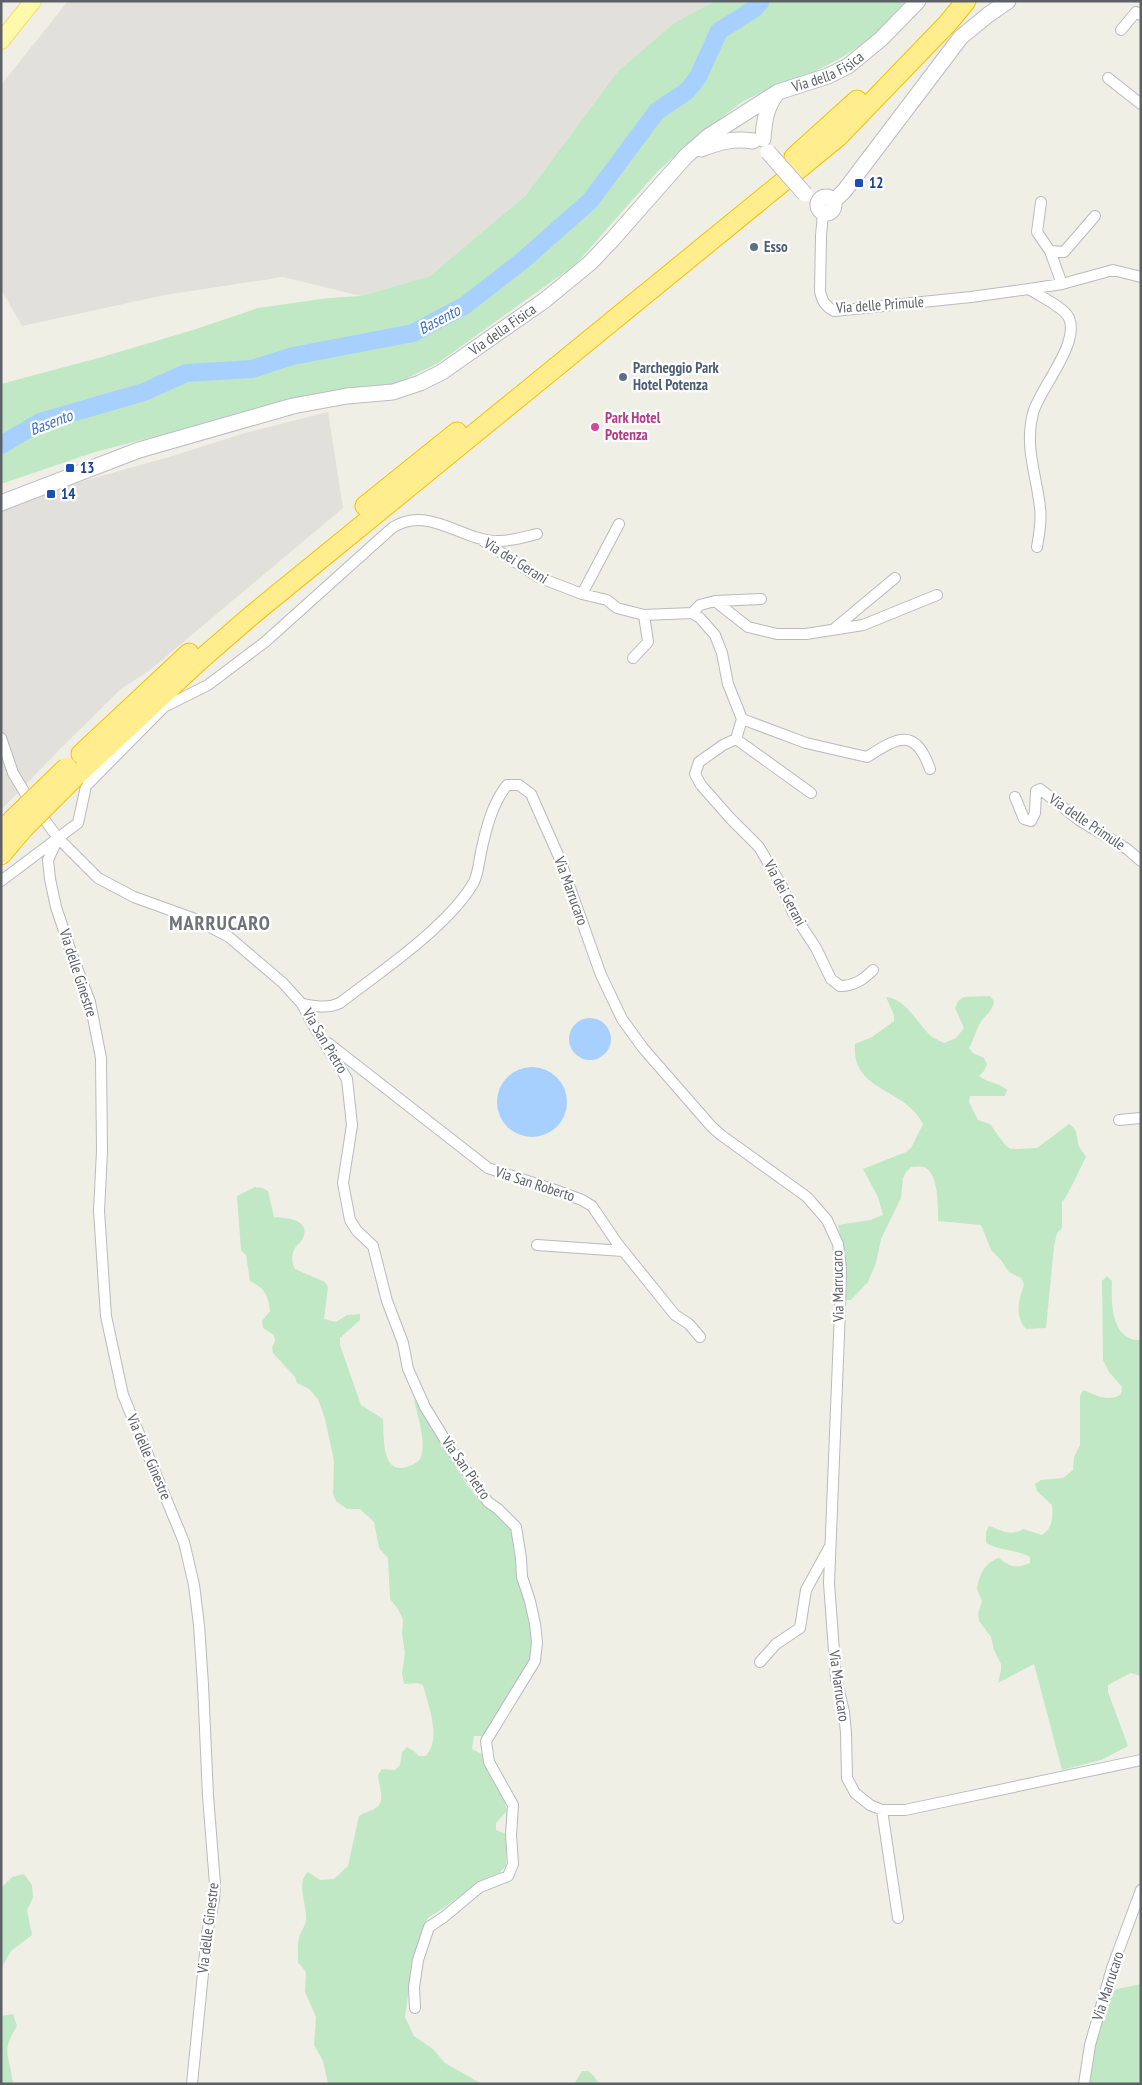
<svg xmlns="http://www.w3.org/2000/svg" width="1142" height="2085" viewBox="0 0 1142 2085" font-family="'PT Sans Narrow',sans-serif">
  <rect width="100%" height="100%" fill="#f0efe6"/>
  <path fill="#e1e0da" d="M68 1H715L674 23 618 71 526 195 430 276 361 296 283 277 165 295 22 326 1 289V85Z
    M328 412 343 508 150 670 121 689 61 748 1 810V508L80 482 169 457 245 433Z"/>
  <path fill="#c1e8c5" d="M715 1H906L870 39 841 58 814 72 776 85 742 102 695 138 658 171 576 264 438 363 393 385 311 396 95 452 1 484V384L102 357 193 330 258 308 328 298 361 296 430 276 526 195 618 71 674 23Z
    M990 996 994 1001C993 1012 984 1015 979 1025 975 1033 974 1040 969 1048L973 1053 984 1058 987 1064 984 1071 979 1076C987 1083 999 1082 1007 1090L1005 1096H970L969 1102 978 1120 990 1124 1006 1146 1011 1149H1018L1037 1148 1069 1124C1079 1130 1076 1136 1079 1146 1080 1149 1084 1153 1086 1157 1081 1166 1067 1198 1062 1202V1228L1057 1233 1054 1247 1046 1328 1026 1329C1014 1315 1019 1300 1024 1284L1021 1278 1009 1272 1001 1260 991 1250 981 1225 938 1221C938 1207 939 1173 924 1167 920 1166 915 1167 911 1167L906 1172 903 1178 901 1198 881 1239 876 1263 868 1282 851 1300H846C847 1274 845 1250 838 1225L870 1220 883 1215 878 1197 863 1169 906 1152 911 1148 923 1124C905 1087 851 1092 855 1044L872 1037 894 1021V1015L886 997C904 998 916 1020 927 1032 931 1037 938 1040 944 1043L956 1038 964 1028 955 1008 958 1001 964 997Z
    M255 1187 262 1188 268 1191 274 1217C286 1218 311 1219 303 1238 301 1243 296 1245 294 1250 291 1256 292 1264 295 1269L325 1282 328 1287 324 1319 336 1322 347 1315 360 1314V1320L340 1338V1345L361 1405 383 1419C384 1436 381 1478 409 1466 416 1464 421 1460 422 1453 425 1436 417 1415 414 1399L467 1485 479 1500 507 1525 513 1533 518 1545 517 1572 531 1626 532 1646 530 1662 486 1736H474L472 1749 482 1754C487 1774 503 1791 507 1811L496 1823V1830L506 1834V1866L499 1873 477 1883 448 1905 428 1918 422 1930 411 1975 405 2017 414 2036 433 2049 445 2063 482 2084H328L323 2061 314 2045 316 2017 305 1992 306 1972 298 1962C298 1954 297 1945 299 1938 301 1930 307 1925 306 1916 306 1902 296 1883 308 1872L320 1880 334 1879 348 1866 359 1816C364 1812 373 1811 377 1807 386 1800 378 1784 378 1775L382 1769 395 1770 400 1765 402 1752 407 1747 414 1751 419 1756H426C442 1737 428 1706 423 1685L417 1683 404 1684 402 1673 405 1653 402 1634 403 1620 398 1609 390 1599 388 1558 379 1548 374 1522 360 1509H347L336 1501 333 1494 334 1461 325 1419 318 1399 309 1389 297 1383 295 1377 273 1353 272 1347 275 1341 274 1335 263 1328 262 1321 270 1311C268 1294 265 1289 250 1281L246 1255 241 1250 237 1196Z
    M1107 1276 1112 1281C1111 1302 1111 1342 1141 1340V1676L1131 1673 1108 1685V1692L1128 1746 1101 1760 1062 1770 1034 1664 998 1683 1001 1670V1664L994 1650 991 1637 979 1621 978 1614 982 1601 977 1589C979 1575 985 1562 999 1558 1010 1567 1016 1569 1030 1563V1557C1015 1549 1000 1551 986 1543V1532L989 1526C1001 1530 1011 1537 1023 1529L1042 1535C1053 1528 1053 1517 1052 1505L1037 1491 1035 1484 1041 1480 1063 1478 1073 1470 1074 1457 1080 1445V1396L1083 1390C1096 1395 1109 1403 1121 1394L1122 1387 1109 1372 1103 1360 1102 1281Z
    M24 1874 32 1885 33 1898 27 1910 32 1935 11 1951 1 1969V1888L12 1877Z
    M1141 1984V2084H1085L1108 1991Z
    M13 2014 17 2026C0 2053 10 2055 13 2084H1V2016Z
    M582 2071H588L594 2076 599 2084H574Z"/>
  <path fill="#a7d0ff" d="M569 1039a21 21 0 1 1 42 0a21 21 0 1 1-42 0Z
    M497 1102a35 35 0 1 1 70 0a35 35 0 1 1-70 0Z"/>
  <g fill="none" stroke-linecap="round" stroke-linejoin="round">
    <path stroke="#a7d0ff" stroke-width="18" d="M1 445 40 422 144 392 186 373 252 369 293 356 413 333 464 306 522 261 590 201 657 111 687 91 698 77 719 31 754 9 761 1"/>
    <defs>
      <path id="street" d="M1121 30 1136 12 1141 15
        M1108 78 1141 104
        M1041 202 1037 232 1050 251
        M823 213 821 236 820 291C822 301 825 306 834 311L971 297 1029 289 1062 284 1113 270 1141 277
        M1062 284 1050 251 1064 252 1095 216
        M1029 289C1039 296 1064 307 1069 318 1080 344 1040 388 1033 413 1024 448 1037 476 1040 508 1042 521 1039 534 1037 547
        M479 538 538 577 582 594 607 600 617 608 644 615 692 613 700 618 715 635 722 653 728 684 742 719 736 739 723 745 699 762 695 774 701 785 730 818 759 847 783 888 793 913 816 948 831 979 840 986C854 986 863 980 873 970
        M582 594 619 524
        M715 601 748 627 777 634H806L863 625 937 595
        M692 613 700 605 715 601 761 599
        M835 628 895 578
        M633 658 648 642 644 615
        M742 719 806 743 867 757C898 737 915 727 930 769
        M1 738 13 773 25 793 58 838 98 878 134 897 195 919 229 937 283 983 302 1004 312 1023 347 1079 352 1125 343 1183 350 1220 357 1231 373 1246 387 1301 403 1343 408 1369 425 1407 447 1443 488 1502 498 1509 516 1527 521 1558 522 1577 530 1601 535 1624 537 1642 535 1661 486 1741 489 1762 513 1805 511 1835 513 1864 508 1876 480 1887 444 1917 429 1927 418 1960 414 1987 415 2008
        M736 739 811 793
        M1015 797 1024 819 1031 821 1035 813 1036 791 1040 789 1079 820 1127 849 1141 861
        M58 838 48 860 50 879 56 907 72 955 90 1002 101 1058 102 1151 99 1211 106 1316 123 1395 184 1542 194 1585 199 1625 203 1685 208 1796 215 1884 214 1900 207 1933 192 2084
        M1 881 78 823 86 786 164 707 208 685 265 642 392 528C429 504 462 542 499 541 512 541 525 537 537 534
        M302 1004C316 1006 327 1009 340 1003 380 972 449 926 474 882 478 874 479 862 481 852 486 829 492 804 507 785H519L531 794 559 857 601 975 622 1019 643 1048 711 1126 721 1135 807 1197 827 1220 838 1244 841 1269 840 1310 829 1583 836 1678 844 1712 846 1733 847 1778 855 1793 870 1805 882 1810H905L1141 1760
        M328 1043 488 1168 555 1190 582 1200 592 1206 617 1243 675 1315 689 1324 700 1337
        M1119 1120 1141 1118
        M537 1245 623 1251
        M760 1662 776 1644 800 1628 806 1590 829 1548
        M882 1810 898 1918
        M1084 2084 1090 2045 1112 1968 1141 1890"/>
      <g id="secondary">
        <path d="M763 139C764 122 766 107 777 93"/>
        <path d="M701 149C719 142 734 138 753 141"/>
        <circle cx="826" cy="205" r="8"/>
        <path d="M833 202 845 190 961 37 988 15 1008 1"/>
        <path id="s1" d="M1 503 139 450 293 406 347 396 393 392 420 383 442 372 545 300 590 263 612 240 686 156 709 136 778 92 828 76 848 66 881 39 918 1"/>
      </g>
      <path id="primary" d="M1 41 33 1"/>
      <path id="highway" d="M794 157 857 100
        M365 506 457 432
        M81 754 189 653
        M76 776 199 661 252 615 838 137 948 23 966 1
        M1 832 13 819
        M1 855 24 828"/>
    </defs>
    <use href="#street" stroke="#b8bac0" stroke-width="12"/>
    <use href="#secondary" stroke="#bbbdc4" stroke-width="17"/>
    <use href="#primary" stroke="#f7da58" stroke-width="18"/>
    <use href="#highway" stroke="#f6c000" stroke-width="21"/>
    <use href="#street" stroke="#fff" stroke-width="10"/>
    <use href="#secondary" stroke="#fff" stroke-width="15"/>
    <use href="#primary" stroke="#fff9ac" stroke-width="16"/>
    <use href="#highway" stroke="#ffed8e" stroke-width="19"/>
    <defs>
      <path id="secondary-bridge" d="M768 152 805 194"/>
      <path id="highway-bridge" d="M13 819 67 767
        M24 828 76 776"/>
    </defs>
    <use href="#secondary-bridge" stroke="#bbbdc4" stroke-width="17" stroke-linecap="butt"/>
    <use href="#highway-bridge" stroke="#f6c000" stroke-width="21" stroke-linecap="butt"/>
    <use href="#secondary-bridge" stroke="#fff" stroke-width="15"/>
    <use href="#highway-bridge" stroke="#ffed8e" stroke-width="19"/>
  </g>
  <g fill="#1a4fb4" stroke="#fff" stroke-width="2">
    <rect x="854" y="178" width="10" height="10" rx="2.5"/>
    <rect x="65" y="463" width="10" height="10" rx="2.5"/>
    <rect x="46" y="489" width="10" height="10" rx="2.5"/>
  </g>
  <g fill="#5c6f8a" stroke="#fff" stroke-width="2">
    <circle cx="754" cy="247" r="5"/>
    <circle cx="623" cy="377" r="5"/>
  </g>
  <circle fill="#d1479c" stroke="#fff" stroke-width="2" cx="595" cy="427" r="5"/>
  <g text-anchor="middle" stroke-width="4.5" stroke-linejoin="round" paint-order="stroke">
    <g font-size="15" fill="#5d6067" stroke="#fff">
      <text dy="5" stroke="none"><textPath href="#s1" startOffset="956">Via della Fisica</textPath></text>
      <text transform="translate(880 305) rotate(-4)" y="5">Via delle Primule</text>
      <text dy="5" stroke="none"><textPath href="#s1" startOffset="536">Via della Fisica</textPath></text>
      <text transform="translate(516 561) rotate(32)" y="5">Via dei Gerani</text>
      <text transform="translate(1087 822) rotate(34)" y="5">Via delle Primule</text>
      <text transform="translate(571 891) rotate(70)" y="5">Via Marrucaro</text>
      <text transform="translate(785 893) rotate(62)" y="5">Via dei Gerani</text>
      <text transform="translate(78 973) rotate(72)" y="5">Via delle Ginestre</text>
      <text transform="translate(325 1041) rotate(59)" y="5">Via San Pietro</text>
      <text transform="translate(535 1184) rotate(18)" y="5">Via San Roberto</text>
      <text transform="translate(838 1286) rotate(-91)" y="5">Via Marrucaro</text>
      <text transform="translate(149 1457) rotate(67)" y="5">Via delle Ginestre</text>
      <text transform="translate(466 1468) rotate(55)" y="5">Via San Pietro</text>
      <text transform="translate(839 1686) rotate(82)" y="5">Via Marrucaro</text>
      <text transform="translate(208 1928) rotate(-83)" y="5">Via delle Ginestre</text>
      <text transform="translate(1108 1986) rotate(-72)" y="5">Via Marrucaro</text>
    </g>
    <g font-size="15" font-weight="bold" fill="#164399" stroke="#fff" text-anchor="start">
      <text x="869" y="188">12</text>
      <text x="80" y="473">13</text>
      <text x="61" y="499">14</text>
    </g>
    <g font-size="15" font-weight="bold" fill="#4e5e75" stroke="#fff" text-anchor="start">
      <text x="764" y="252">Esso</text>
      <text x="633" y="373">Parcheggio Park<tspan x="633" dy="17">Hotel Potenza</tspan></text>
    </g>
    <g font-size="15" font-weight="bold" fill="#b23c85" stroke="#fff" text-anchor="start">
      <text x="605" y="423">Park Hotel<tspan x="605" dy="17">Potenza</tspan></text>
    </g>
    <g font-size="16" font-style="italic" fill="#4072bf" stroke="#fff">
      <text transform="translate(439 319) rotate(-28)" y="6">Basento</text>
      <text transform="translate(51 422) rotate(-21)" y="6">Basento</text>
    </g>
    <g font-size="20" font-weight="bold" letter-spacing="1" fill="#6e7279" stroke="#fff">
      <text x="220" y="930">MARRUCARO</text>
    </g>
  </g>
  <rect width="1142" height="2085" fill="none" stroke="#5d6067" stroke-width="5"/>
</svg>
